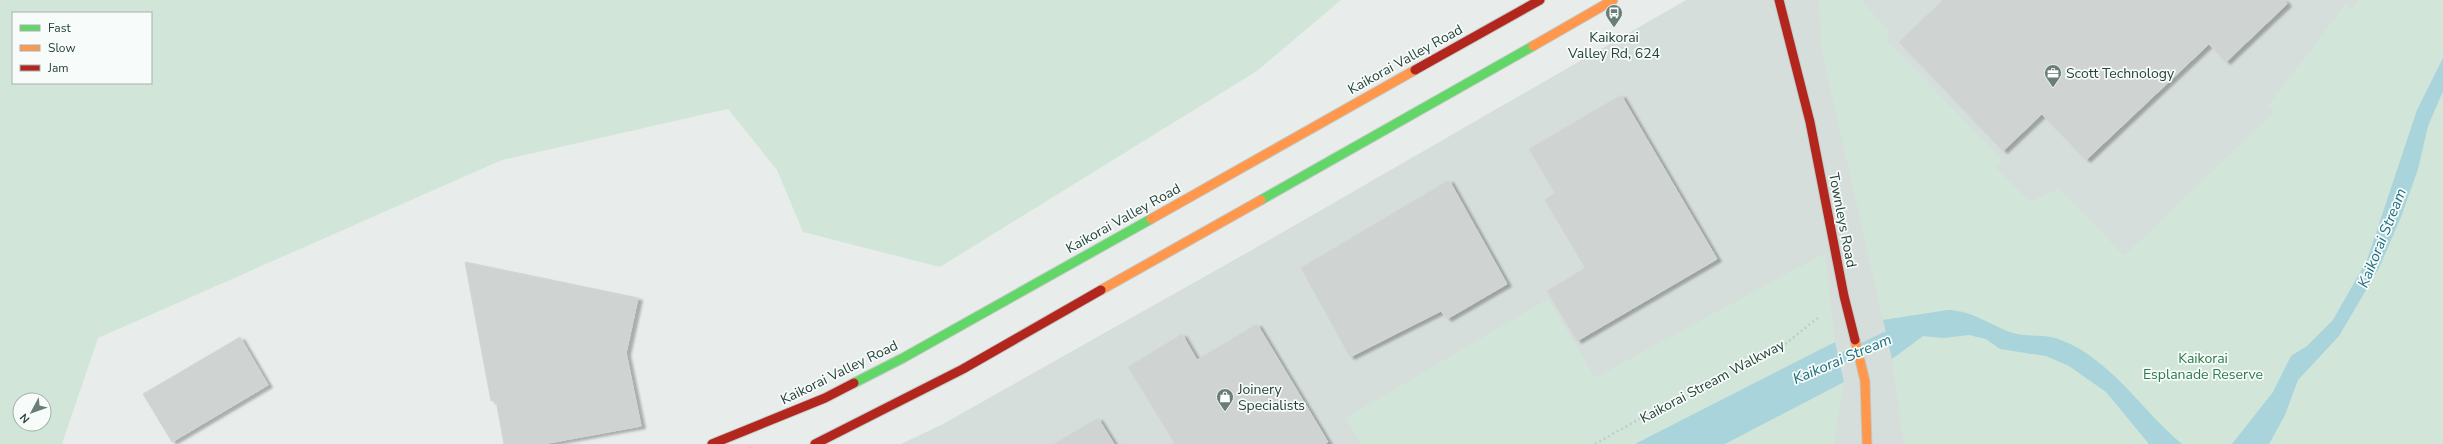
<svg xmlns="http://www.w3.org/2000/svg" width="2443" height="444" viewBox="0 0 2443 444" font-family="'Nunito Sans',sans-serif">
  <defs>
    <filter id="shadow"><feDropShadow dx="4.5" dy="2.5" stdDeviation="1" flood-color="#0004"/></filter>
  </defs>
  <rect width="100%" height="100%" fill="#e8edeb"/>
  <path fill="#d6dedb" d="M1686 0H2443V444H901L943 424 1250 251Z"/>
  <path fill="#d1e6d8" fill-rule="evenodd" d="M0 0H1341L1257 71 940 267 803 232 777 170 728 109 502 160 98 338 62 444H0ZM13 13H151V83H13ZM20 400H44V424H20Z
    M1819 0H1861L1890 33 1886 39 2002 160 1995 167 2030 202 2059 189 2124 256 2274 112 2268 106 2346 4 2352 9 2359 0H2443V58L2417 110 2367 260 2333 320 2307 346 2291 356 2273 392 2232 444H2182L2160 426 2133 395 2060 339 2011 333 1964 311 1948 310 1883 320 1822 51Z
    M2443 91V444H2269L2285 415 2298 380 2339 336 2379 268 2401 217 2418 169 2428 126Z
    M1825 253 1835 342 1635 444H1361L1346 418 1548 299 1595 378Z
    M1969 335 1986 339 2000 349 2046 356 2069 366 2106 392 2149 444H1904L1892 359 1923 336 1944 338Z
    M1844 382 1834 444H1725Z"/>
  <path fill="#a9d4db" d="M2443 58V91L2428 126 2418 169 2401 217 2379 268 2339 336 2298 380 2285 415 2269 444H2232L2273 392 2291 356 2307 346 2333 320 2367 260 2417 110Z
    M1948 310C1973 311 1988 324 2010 332 2026 338 2046 333 2061 340 2112 360 2141 410 2182 444H2149L2106 392 2069 366 2046 356 2000 349 1986 339 1969 335 1944 338 1923 336 1892 359 1883 320Z
    M1835 342 1844 382 1725 444H1635Z"/>
  <g fill="none" stroke-linecap="round" stroke-linejoin="round">
    <path stroke="#a9d4db" stroke-width="10" d="M1827 365 1885 337 1900 334"/>
  </g>
  <path fill="#cfd4d2" stroke="#d1d6d4" filter="url(#shadow)" d="M1943 0H2284L2287 4 2226 62 2209 44 2086 160 2042 114 2003 151 1899 42Z
    M1621 95 1717 259 1577 341 1547 291 1585 268 1545 200 1555 193 1529 149Z
    M1449 180 1507 284 1447 319 1441 311 1350 357 1301 268Z
    M465 262 638 298 626 353 641 426 543 444H504L496 400 491 401Z
    M1257 324 1328 442 1324 444H1175L1128 367 1182 334 1197 360Z
    M240 337 268 385 172 442 143 394Z
    M1098 418 1114 444H1054Z"/>
  <g fill="none" stroke-linecap="round" stroke-linejoin="round">
    <defs>
      <path id="fast" d="M1261 200 1533 46
        M854 383 903 358 1151 219"/>
      <path id="slow" d="M1533 46 1613 0
        M1151 219 1415 70
        M1101 290 1261 200
        M1855 340 1865 381 1867 444"/>
      <path id="jam" d="M1779 0 1810 122 1844 296 1855 340
        M1415 70 1540 0
        M712 444 825 398 854 383
        M815 444 963 369 1101 290"/>
    </defs>
    <use href="#fast" stroke="#c3cbc8" stroke-width="11"/>
    <use href="#slow" stroke="#c3cbc8" stroke-width="11"/>
    <use href="#jam" stroke="#c3cbc8" stroke-width="11"/>
    <path stroke="#c3ccca" stroke-width="2.5" stroke-dasharray="2 3" stroke-linecap="butt" d="M1595 444 1650 413 1779 349 1819 317"/>
    <use href="#fast" stroke="#63d668" stroke-width="9"/>
    <use href="#slow" stroke="#ff974d" stroke-width="9"/>
    <use href="#jam" stroke="#b3261e" stroke-width="9"/>
  </g>
  <defs>
    <symbol id="bus-pin" viewBox="-11 -11 22 30"><path d="M0 17L-7.5 6A9.5 9.5 0 1 1 7.5 6Z" fill="#697e78" stroke="#f7fbf9"/><path d="M-5-6H5V4H4V6H2V4H-2V6H-4V4H-5ZM-3.5-4V0h7V-4ZM-3.5 1.2v1.5H-2V1.2ZM2 1.2v1.5H3.5V1.2Z" fill="#fff"/></symbol>
    <symbol id="office-pin" viewBox="-11 -11 22 30"><path d="M0 17L-7.5 6A9.5 9.5 0 1 1 7.5 6Z" fill="#697e78" stroke="#f7fbf9"/><path d="M-6-3h4V-5.5h4V-3h4V5H-6ZM-1-4.5V-3h2v-1.5ZM-6 0V1H6V0Z" fill="#fff"/></symbol>
    <symbol id="shop-pin" viewBox="-11 -11 22 30"><path d="M0 17L-7.5 6A9.5 9.5 0 1 1 7.5 6Z" fill="#697e78" stroke="#f7fbf9"/><path d="M-5-2.5h2.3a2.7 3.5 0 0 1 5.4 0H5L5.5 6h-11ZM-1.5-2.5h3a1.5 2.3 0 0 0-3 0Z" fill="#fff"/></symbol>
  </defs>
  <g fill-rule="evenodd">
    <use href="#bus-pin" x="1604" y="3" width="20" height="27"/>
    <use href="#office-pin" x="2043" y="63" width="20" height="27"/>
    <use href="#shop-pin" x="1215" y="387" width="20" height="27"/>
  </g>
  <g text-anchor="middle" stroke-width="3.5" stroke-linejoin="round" paint-order="stroke">
    <g font-size="14" fill="#24423a" stroke="#f7fbf9" text-anchor="start">
      <text x="1614" y="42" text-anchor="middle">Kaikorai<tspan x="1614" dy="16">Valley Rd, 624</tspan></text>
      <text x="2066" y="78">Scott Technology</text>
      <text x="1238" y="394">Joinery<tspan x="1238" dy="16">Specialists</tspan></text>
    </g>
    <g font-size="14" fill="#24423a" stroke="#f7fbf9">
      <text transform="translate(1405 59) rotate(-29)" y="5">Kaikorai Valley Road</text>
      <text transform="translate(1123 218) rotate(-29)" y="5">Kaikorai Valley Road</text>
      <text transform="translate(1843 220) rotate(79)" y="5">Townleys Road</text>
      <text transform="translate(839 372) rotate(-26)" y="5">Kaikorai Valley Road</text>
      <text transform="translate(1712 381) rotate(-28)" y="5">Kaikorai Stream Walkway</text>
    </g>
    <g font-size="14" fill="#2d7a4b" stroke="#f7fbf9">
      <text x="2203" y="363">Kaikorai<tspan x="2203" dy="16">Esplanade Reserve</tspan></text>
    </g>
    <g font-size="15" font-style="italic" fill="#1c6f80" stroke="#f7fbf9">
      <text transform="translate(2382 238) rotate(-68)" y="5">Kaikorai Stream</text>
      <text transform="translate(1842 359) rotate(-23)" y="5">Kaikorai Stream</text>
    </g>
  </g>
  <rect x="12" y="12" width="140" height="72" fill="#f7fbf9" stroke="#a3b1ad"/>
  <rect x="20" y="25" width="20" height="6" fill="#63d668" stroke="#a3b1ad"/>
  <text x="48" y="32" font-size="12" fill="#24423a">Fast</text>
  <rect x="20" y="45" width="20" height="6" fill="#ff974d" stroke="#a3b1ad"/>
  <text x="48" y="52" font-size="12" fill="#24423a">Slow</text>
  <rect x="20" y="65" width="20" height="6" fill="#b3261e" stroke="#a3b1ad"/>
  <text x="48" y="72" font-size="12" fill="#24423a">Jam</text>
  <g transform="translate(32 412) rotate(229)"><circle r="19" fill="#f7fbf9" stroke="#a3b1ad"/>
  <path d="M0-3L7 15L0 10L-7 15Z" fill="#697e78"/>
  <text y="-6" font-size="11" font-weight="bold" text-anchor="middle" fill="#24423a">N</text>
  </g>
</svg>
